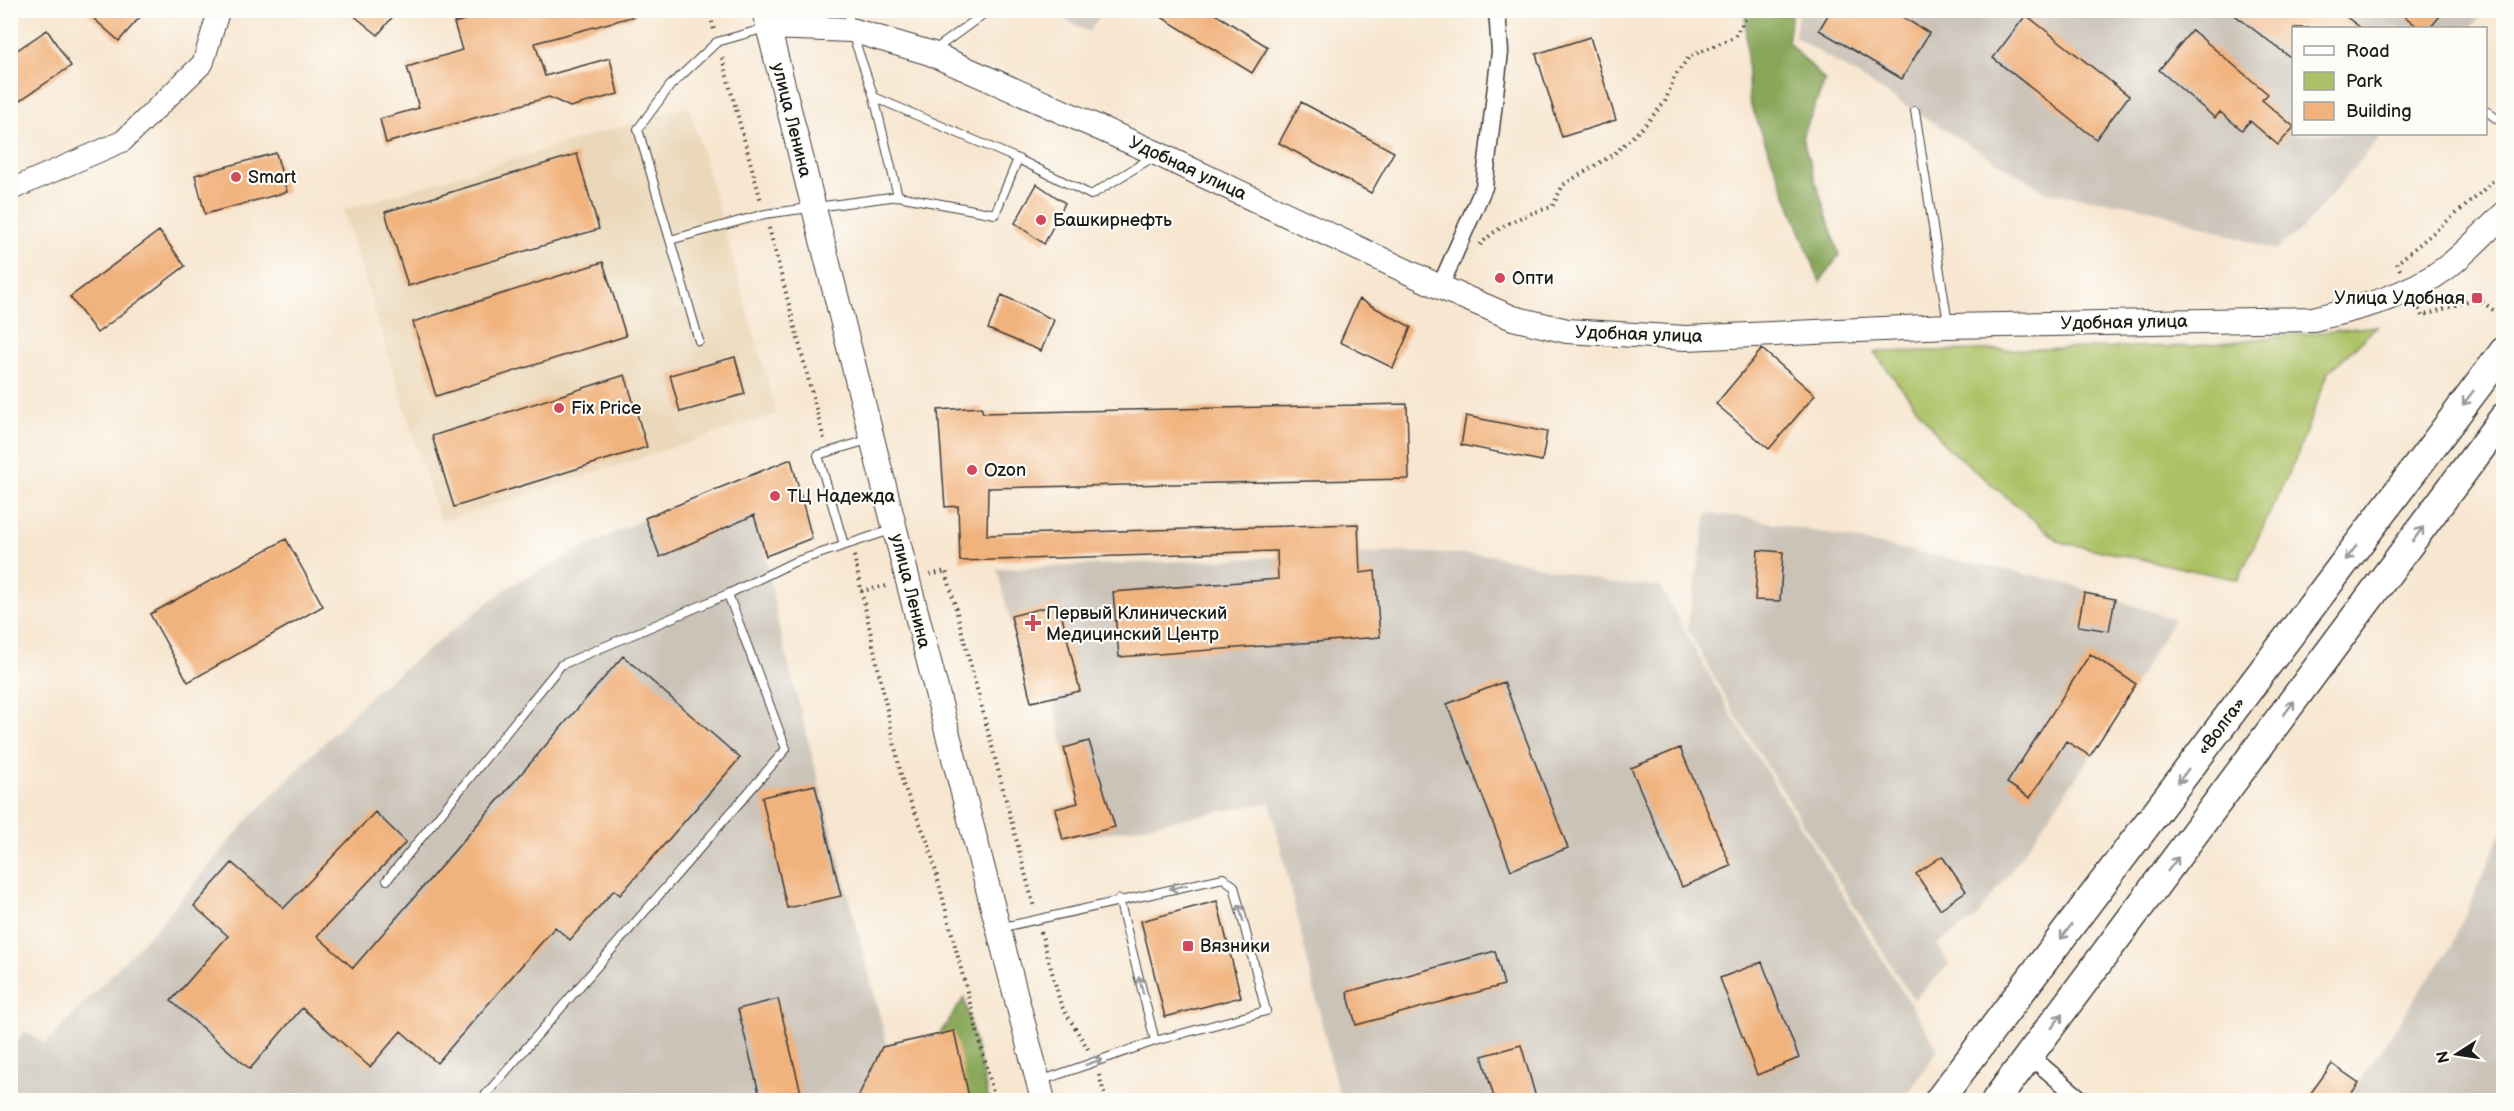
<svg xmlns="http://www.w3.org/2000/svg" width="2514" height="1111" viewBox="0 0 2514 1111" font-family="'Balsamiq Sans',sans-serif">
  <rect width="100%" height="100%" fill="#fdfcf7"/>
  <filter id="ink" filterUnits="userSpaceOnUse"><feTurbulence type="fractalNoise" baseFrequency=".0167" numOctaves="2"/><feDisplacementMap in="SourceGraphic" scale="12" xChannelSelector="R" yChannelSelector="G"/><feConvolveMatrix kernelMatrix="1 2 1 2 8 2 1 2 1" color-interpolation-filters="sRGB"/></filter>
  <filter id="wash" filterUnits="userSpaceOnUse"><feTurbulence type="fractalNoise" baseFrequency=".008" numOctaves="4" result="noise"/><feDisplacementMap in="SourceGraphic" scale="24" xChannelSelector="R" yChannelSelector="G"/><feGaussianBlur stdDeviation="1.35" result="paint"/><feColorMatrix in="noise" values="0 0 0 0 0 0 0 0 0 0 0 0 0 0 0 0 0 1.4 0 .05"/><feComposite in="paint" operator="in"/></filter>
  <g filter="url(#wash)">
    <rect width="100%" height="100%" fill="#f7e6d0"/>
    <path fill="#ebd8ba" d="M689 106 777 414 440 522 343 210Z"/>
    <path fill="#cbc3b8" d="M1798 10 2485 11 2471 28H2294V134H2383L2303 228 2275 250 2148 208 2046 192 1795 37Z
      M1049 11H1103L1089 32Z
      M791 459 766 556 779 628 891 1059 868 1100H11V1050L24 1031 45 1044 160 924 244 824 375 691 511 585 645 518Z
      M1707 514 1744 517 2059 581 2174 619 2084 766 2009 873 1977 917 1937 944 1949 965 1913 1000 1734 713 1687 629Z
      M1400 552 1491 555 1614 584 1660 586 1731 714 1938 1049 1904 1100H1340L1270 802 1087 837 1052 698 1031 702 997 569Z
      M2503 830V1100H2346L2451 946Z"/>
    <path fill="#acc165" stroke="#646e40" stroke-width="1.5" d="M2377 326 2328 373 2298 453 2238 580 2060 542 1945 445 1874 352 2193 346Z"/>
    <path fill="#89a75a" stroke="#52623b" stroke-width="1.5" d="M1745 11H1792L1788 42 1825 81 1802 138 1839 255 1820 282 1749 100Z
      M964 998 989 1100H895V1099Z"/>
    <g id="blocks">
      <path fill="#f1b37e" d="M84 10H146L119 41Z
        M347 10H398L378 35Z
        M497 10H635V16L535 43 545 76 610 58 618 94 570 107 549 97 386 143 380 119 419 108 407 67 462 50 454 23Z
        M1150 10H1209L1268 47 1252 73Z
        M1831 10H1891L1929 33 1902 79 1819 30Z
        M2228 10H2337L2361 28H2294V60Z
        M2397 10H2445L2430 28H2419Z
        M2026 15 2129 96 2096 139 1993 58Z
        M47 30 71 66 10 107V55Z
        M2192 30 2268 94 2262 100 2294 127 2278 145 2250 121 2242 130 2220 112 2215 118 2159 70Z
        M1590 37 1616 120 1562 137 1536 54Z
        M1301 102 1394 152 1371 193 1279 143Z
        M276 153 287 192 205 214 195 175Z
        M577 154 599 229 408 286 385 212Z
        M1037 184 1065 203 1044 244 1015 223Z
        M159 231 185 266 97 333 70 297Z
        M603 262 626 336 436 396 413 322Z
        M1002 295 1054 320 1041 351 988 329Z
        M1359 299 1411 327 1393 368 1340 342Z
        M1762 349 1815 395 1769 449 1716 404Z
        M735 357 745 394 680 412 670 375Z
        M625 375 647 447 454 507 432 436Z
        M1407 404 1409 479 988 488 987 535 1358 524 1360 573 1375 571 1380 637 1119 657 1113 592 1278 579 1277 551 960 561 958 506 945 507 938 410 981 407 983 413Z
        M1466 416 1547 432 1542 461 1461 445Z
        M791 459 812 538 766 556 754 515 660 557 645 518Z
        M286 539 323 606 188 682 150 614Z
        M1758 550 1783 552 1780 601 1755 600Z
        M2084 593 2115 599 2109 631 2078 626Z
        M1059 604 1080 691 1031 702 1011 616Z
        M2090 654 2136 684 2090 756 2066 741 2030 798 2007 783Z
        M623 656 740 758 620 895 614 890 570 940 555 927 437 1063 401 1031 370 1067 302 1008 250 1069 171 1001 228 936 194 906 232 863 284 908 375 812 406 842 317 936 353 968Z
        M1504 682 1568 848 1511 870 1447 704Z
        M1089 741 1115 827 1063 840 1055 809 1078 803 1064 748Z
        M1680 748 1731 866 1682 887 1631 768Z
        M815 785 841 896 787 908 762 797Z
        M1942 856 1966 891 1940 909 1916 874Z
        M1217 901 1241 997 1165 1017 1141 921Z
        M1495 951 1504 985 1356 1025 1347 992Z
        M1762 962 1799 1058 1757 1075 1720 978Z
        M778 999 803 1101H761L738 1009Z
        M954 1031 970 1101H856L882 1047Z
        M1521 1045 1537 1101H1495L1482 1056Z
        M2332 1064 2359 1083 2346 1101H2305Z"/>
    </g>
  </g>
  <g filter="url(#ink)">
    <use href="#blocks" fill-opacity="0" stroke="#3d3a37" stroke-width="1.5"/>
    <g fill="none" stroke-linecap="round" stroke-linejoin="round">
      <defs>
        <path id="service" d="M848 10 851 30 874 97 1018 159
          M766 28 717 42 670 86 638 129 670 240 765 214 898 196 995 214 1018 159 1091 195 1153 157
          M933 51 989 10
          M874 97 898 196
          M1915 111 1948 324
          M2486 111 2504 124
          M670 240 699 341
          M844 545 818 455 871 439
          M387 880 561 665 728 594
          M1119 899 1155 1041
          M999 928 1223 878 1234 886 1266 1011 1155 1041 1040 1081
          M481 1100 786 749 728 594 794 562 894 529"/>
        <path id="minor" d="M1440 287 1484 187 1500 52 1497 10
          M2030 1056 2082 1100"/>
        <path id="tertiary" d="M10 190 123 141 203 63 219 10"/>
        <path id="secondary" d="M764 10 908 581 1043 1100
          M769 27 851 30 930 53 1158 154 1440 287 1513 318 1567 331 1686 338 1948 326 2313 319C2359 308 2407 297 2446 268 2467 252 2485 232 2504 214"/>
        <path id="trunk" d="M1939 1100 2504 351
          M1996 1100 2504 417"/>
      </defs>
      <use href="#service" stroke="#3d3a37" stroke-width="10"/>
      <use href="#minor" stroke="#3d3a37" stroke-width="19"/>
      <use href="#tertiary" stroke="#3d3a37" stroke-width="23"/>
      <use href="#secondary" stroke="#3d3a37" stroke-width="26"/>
      <use href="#trunk" stroke="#3d3a37" stroke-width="31"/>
      <path stroke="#3d3a37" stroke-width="4" stroke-dasharray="1.5 4.5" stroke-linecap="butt" d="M709 10 714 30
        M722 58 761 201
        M769 228 824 439
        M1480 245C1498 225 1526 214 1552 207L1563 185 1614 154 1644 126 1665 102 1675 76 1689 57 1734 37 1751 10
        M2400 270 2397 263 2475 198 2504 170
        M2419 309 2422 316 2477 298 2504 318
        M854 556 903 784 929 845 995 1100
        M930 575 946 571 1034 907
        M861 591 887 586
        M1041 932 1061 1005 1088 1049
        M1099 1075 1106 1100"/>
      <use href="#service" stroke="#fff" stroke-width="8"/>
      <use href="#minor" stroke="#fff" stroke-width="16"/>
      <use href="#tertiary" stroke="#fff" stroke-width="21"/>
      <use href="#secondary" stroke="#fff" stroke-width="24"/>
      <use href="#trunk" stroke="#fff" stroke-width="28"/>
    </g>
    <defs><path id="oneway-shaft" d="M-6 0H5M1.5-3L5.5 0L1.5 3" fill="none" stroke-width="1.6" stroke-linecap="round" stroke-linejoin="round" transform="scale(1.5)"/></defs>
    <g stroke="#999">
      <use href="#oneway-shaft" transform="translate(2468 398) rotate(127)"/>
      <use href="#oneway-shaft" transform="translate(2418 534) rotate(-54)"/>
      <use href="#oneway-shaft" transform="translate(2351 553) rotate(127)"/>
      <use href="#oneway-shaft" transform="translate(2289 708) rotate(-53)"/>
      <use href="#oneway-shaft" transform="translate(2183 776) rotate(127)"/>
      <use href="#oneway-shaft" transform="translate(2173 864) rotate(-53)"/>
      <use href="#oneway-shaft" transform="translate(1178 887) rotate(168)"/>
      <use href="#oneway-shaft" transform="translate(1241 913) rotate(-105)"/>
      <use href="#oneway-shaft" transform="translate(2066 932) rotate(127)"/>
      <use href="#oneway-shaft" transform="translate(1141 985) rotate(-104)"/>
      <use href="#oneway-shaft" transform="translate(2057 1021) rotate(-53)"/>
      <use href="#oneway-shaft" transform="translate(1094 1062) rotate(-19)"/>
    </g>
  </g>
  <g fill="#d1495b" stroke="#fdfcf7" stroke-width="2">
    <circle cx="236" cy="177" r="6"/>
    <circle cx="1041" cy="220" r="6"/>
    <circle cx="1500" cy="278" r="6"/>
    <rect x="2471" y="292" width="12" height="12" rx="3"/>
    <circle cx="559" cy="408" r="6"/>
    <circle cx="972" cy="470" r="6"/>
    <circle cx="775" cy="496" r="6"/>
    <path d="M1030 614h6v6h6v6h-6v6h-6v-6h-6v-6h6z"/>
    <rect x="1182" y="940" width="12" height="12" rx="3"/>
  </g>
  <g text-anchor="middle" stroke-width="4.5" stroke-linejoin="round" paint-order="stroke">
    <g font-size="18" fill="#1c1c1c" stroke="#fdfcf7">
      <text transform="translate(792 120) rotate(76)" y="6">улица Ленина</text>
      <text transform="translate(1188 168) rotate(25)" y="6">Удобная улица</text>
      <text transform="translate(2124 322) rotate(-1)" y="6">Удобная улица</text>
      <text transform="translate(1639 334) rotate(2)" y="6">Удобная улица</text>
      <text transform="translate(911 591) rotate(76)" y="6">улица Ленина</text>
      <text transform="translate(2221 726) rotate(-53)" y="6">«Волга»</text>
    </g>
    <g font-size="18" fill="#1c1c1c" stroke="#fdfcf7" text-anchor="start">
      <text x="248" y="183">Smart</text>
      <text x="1053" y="226">Башкирнефть</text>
      <text x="1512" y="284">Опти</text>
      <text x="2465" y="304" text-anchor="end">Улица Удобная</text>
      <text x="571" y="414">Fix Price</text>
      <text x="984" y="476">Ozon</text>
      <text x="787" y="502">ТЦ Надежда</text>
      <text x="1046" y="619">Первый Клинический<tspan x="1046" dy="21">Медицинский Центр</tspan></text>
      <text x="1200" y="952">Вязники</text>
    </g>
  </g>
  <rect width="2514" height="1111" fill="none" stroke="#fdfcf7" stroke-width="36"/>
  <rect x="2292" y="27" width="195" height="108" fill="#fdfcf7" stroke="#a3a29f" stroke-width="1.5"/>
  <rect x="2304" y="46" width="30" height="9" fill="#ffffff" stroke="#a3a29f" stroke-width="1.5"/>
  <text x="2346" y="57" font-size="18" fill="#1c1c1c">Road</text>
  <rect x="2304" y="72" width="30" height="18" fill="#acc165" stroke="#a3a29f" stroke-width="1.5"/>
  <text x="2346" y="87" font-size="18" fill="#1c1c1c">Park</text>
  <rect x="2304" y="102" width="30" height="18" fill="#f1b37e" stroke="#a3a29f" stroke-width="1.5"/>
  <text x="2346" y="117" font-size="18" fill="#1c1c1c">Building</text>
  <g transform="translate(2457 1054) rotate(258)" stroke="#fdfcf7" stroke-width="4.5" paint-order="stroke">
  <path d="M0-4.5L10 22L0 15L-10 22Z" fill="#1c1c1c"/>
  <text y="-9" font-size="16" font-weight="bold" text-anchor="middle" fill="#1c1c1c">N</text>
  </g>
</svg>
